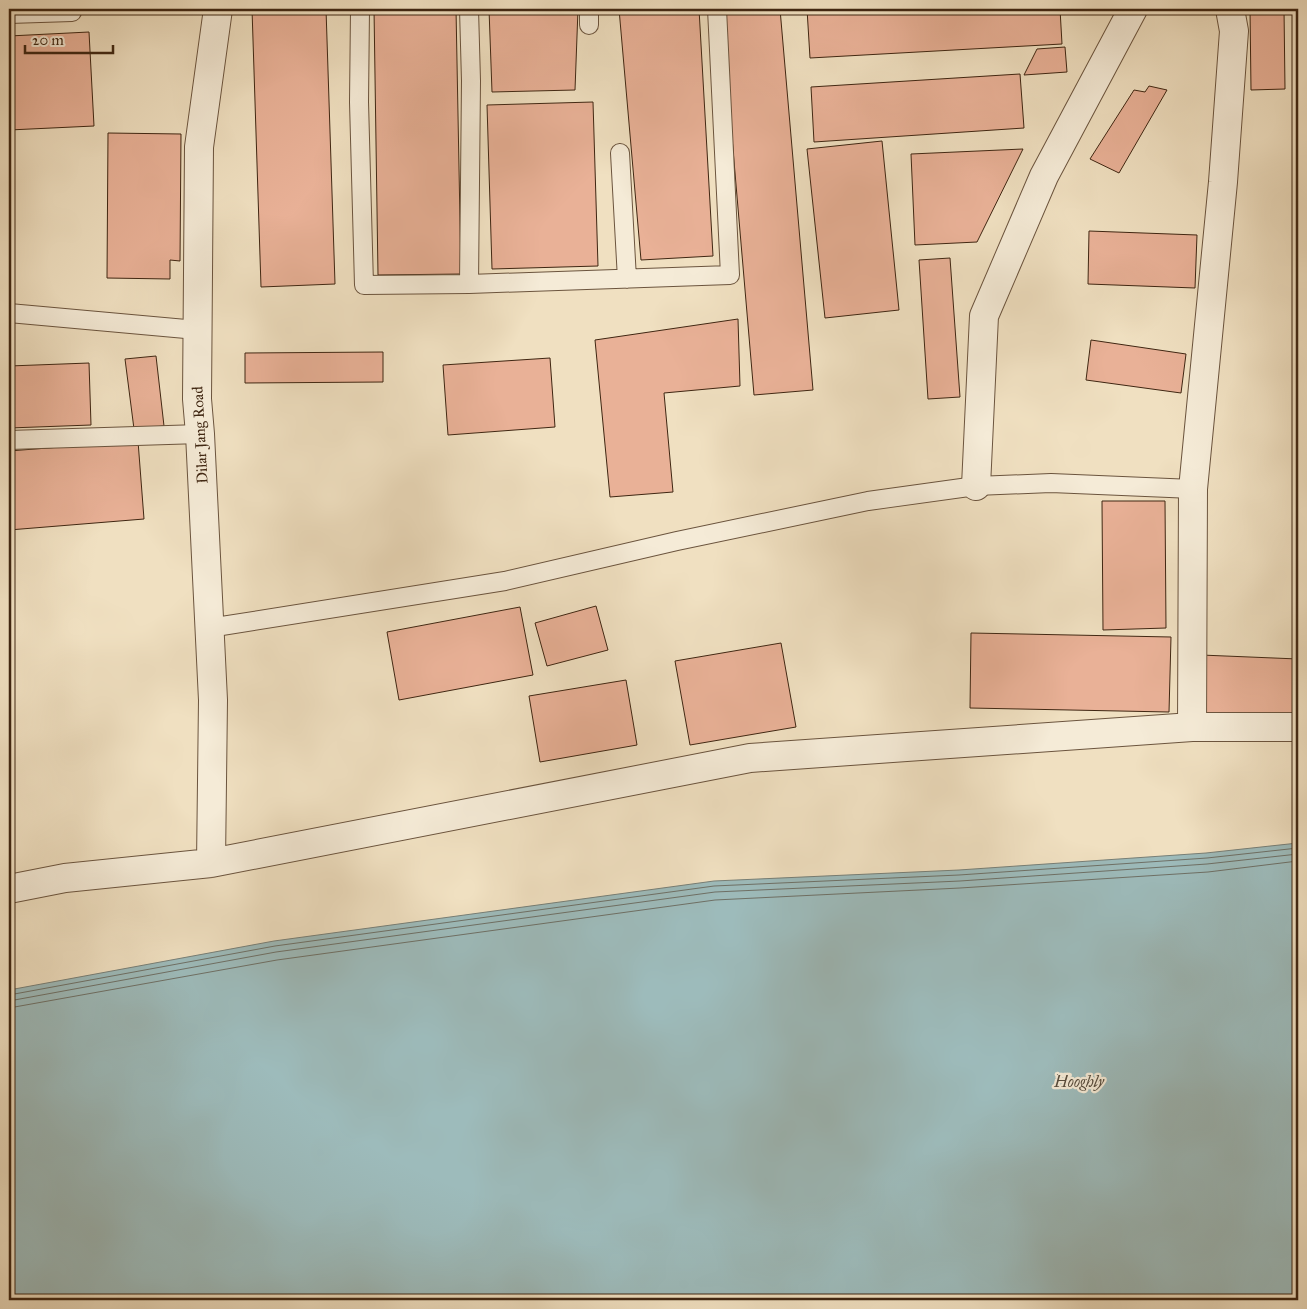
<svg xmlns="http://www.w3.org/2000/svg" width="1307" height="1309" viewBox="0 0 1307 1309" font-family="'IM FELL Great Primer',serif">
  <rect width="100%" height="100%" fill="#f0e0c1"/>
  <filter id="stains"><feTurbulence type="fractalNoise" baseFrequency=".004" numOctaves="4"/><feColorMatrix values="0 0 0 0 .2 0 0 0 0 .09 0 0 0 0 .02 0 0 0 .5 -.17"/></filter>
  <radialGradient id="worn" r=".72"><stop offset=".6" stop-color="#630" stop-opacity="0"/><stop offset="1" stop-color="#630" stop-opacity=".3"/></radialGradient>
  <path fill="#9dbbbb" stroke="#777f77" d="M1298 843V1300H9V990L274 941 714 881 959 870 1206 853Z"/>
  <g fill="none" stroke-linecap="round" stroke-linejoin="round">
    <path stroke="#6e7066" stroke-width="1" d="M9 995 275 946 714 886 959 875 1207 858 1298 848
      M9 1001 276 952 715 892 960 881 1207 864 1298 854
      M9 1008 277 960 715 900 960 888 1208 872 1298 861"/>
  </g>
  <path fill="#e9b197" stroke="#3f2612" d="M252 9H326L335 284 261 287Z
    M374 9H456L461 274 378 275Z
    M489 9H578L575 90 492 92Z
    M619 9H699L713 256 641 260Z
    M721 9H780L813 390 754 395Z
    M807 9H1060L1062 44 810 58Z
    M1250 9H1284L1285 89 1251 90Z
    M1296 9H1298V88H1297Z
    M89 32 94 126 9 130V36Z
    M1065 47 1067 72 1024 75 1037 49Z
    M1020 74 1024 128 814 142 811 87Z
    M1149 86 1167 90 1119 173 1090 159 1134 90 1145 92Z
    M593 102 598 266 492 269 487 105Z
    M108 133 181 134 180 261 170 260V279L107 278Z
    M882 141 899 310 825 318 807 149Z
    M1023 149 977 242 915 245 911 154Z
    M1089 231 1197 235 1195 288 1088 284Z
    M950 258 960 397 928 399 919 260Z
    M738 319 740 386 664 393 673 492 610 497 595 340Z
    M1091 340 1186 354 1181 393 1086 380Z
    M383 352V382L245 383V353Z
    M156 356 164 426 134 429 125 359Z
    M550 358 555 427 448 435 443 365Z
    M89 363 91 425 9 428V366Z
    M138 441 144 519 9 530V451Z
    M1102 501H1165L1166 628 1103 630Z
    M596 606 608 650 547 666 535 623Z
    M520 607 533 675 399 700 387 632Z
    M971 633 1171 637 1169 712 970 708Z
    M781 643 796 727 690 745 675 661Z
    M1201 655 1298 659V721L1198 717Z
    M626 680 637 745 540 762 529 696Z"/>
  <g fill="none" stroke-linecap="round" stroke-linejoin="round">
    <defs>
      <path id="lane" d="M360 9 359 102 364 285 469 284 730 275 717 9
        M9 14 72 12
        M589 25V9
        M620 153 627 279
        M469 284 471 81 469 9
        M9 313 197 330
        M9 440 200 434
        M209 628 505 581 677 541 868 501 976 486 1051 483 1193 489"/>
      <path id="street" d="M976 486 984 316 1044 176 1133 9
        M1192 727 1193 489 1223 182 1234 31 1230 9
        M211 863 213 700 200 434 197 399 199 147 218 9
        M9 889 65 878 211 863 750 758 1192 727H1298"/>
    </defs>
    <use href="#lane" stroke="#6b543e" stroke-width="20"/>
    <use href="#street" stroke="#6b543e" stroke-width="30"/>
    <use href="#lane" stroke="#f5ebd7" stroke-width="18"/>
    <use href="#street" stroke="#f5ebd7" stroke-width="28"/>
  </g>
  <g text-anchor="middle" stroke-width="4.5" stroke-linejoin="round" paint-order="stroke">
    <g font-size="15" fill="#3f2612" stroke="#f5ebd7">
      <text transform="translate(200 435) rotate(-93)" y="5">Dilar Jang Road</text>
    </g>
    <g font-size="16" font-style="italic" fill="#564b3c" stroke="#f5ebd7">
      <text x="1079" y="1087">Hooghly</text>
    </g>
  </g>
  <rect width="1307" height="1309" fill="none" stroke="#f0e0c1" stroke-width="30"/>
  <rect x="10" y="10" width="1287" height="1289" fill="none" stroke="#3f2612" stroke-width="2.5"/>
  <rect x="15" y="15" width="1277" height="1279" fill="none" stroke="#3f2612"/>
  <path d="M25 45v8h88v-8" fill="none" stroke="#3f2612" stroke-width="2.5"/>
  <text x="32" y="45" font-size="15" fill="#3f2612" stroke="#f5ebd7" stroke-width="4" paint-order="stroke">20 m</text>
  <rect width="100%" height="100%" filter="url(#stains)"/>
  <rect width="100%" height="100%" fill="url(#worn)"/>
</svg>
